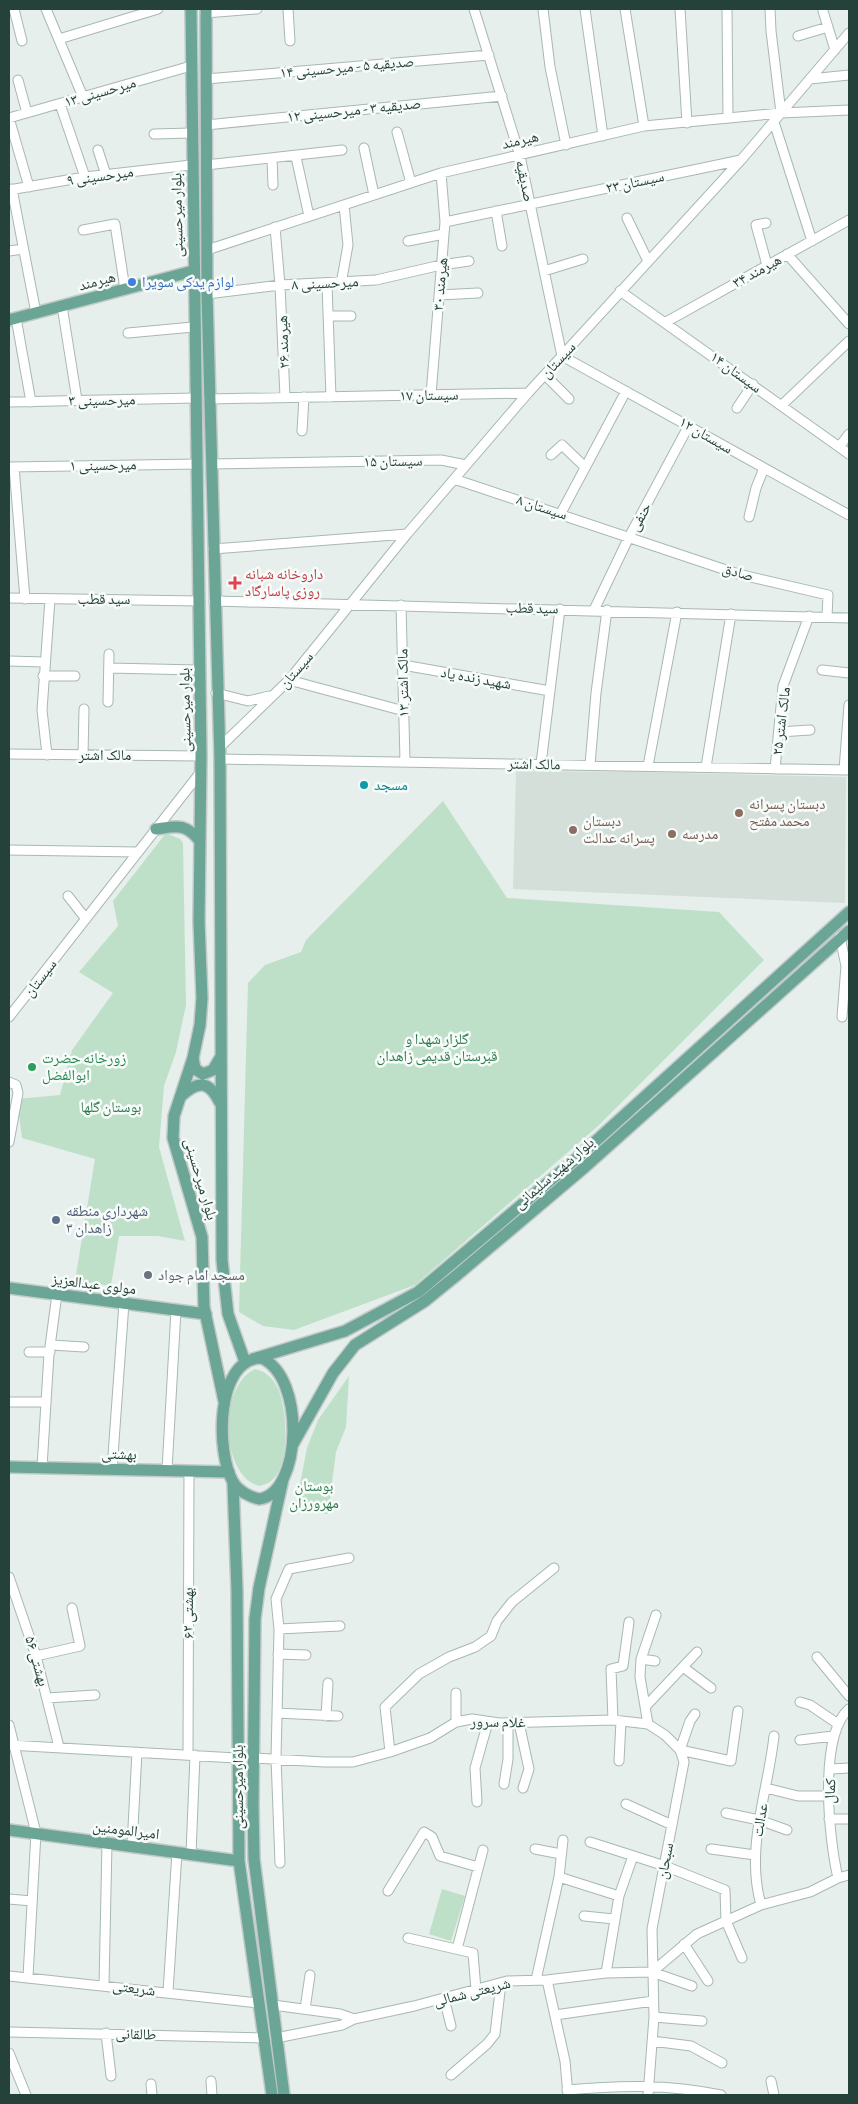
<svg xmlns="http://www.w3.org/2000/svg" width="858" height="2104" viewBox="0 0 858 2104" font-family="'Alegreya Sans','Noto Naskh Arabic',sans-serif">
  <rect width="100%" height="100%" fill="#e6efeb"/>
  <path fill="#d4dfda" d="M516 771 640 772 846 777 845 903 513 889Z"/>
  <path fill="#bfe0c8" d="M443 801 507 898 719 912 764 960 598 1126 415 1285 294 1330 263 1326 239 1312 248 983 265 965 301 952 306 940Z
    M166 833 180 839 183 843 186 1005 176 1052 164 1086 159 1147 185 1241 158 1236H119L111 1286 75 1281 95 1159 22 1138 17 1099 60 1095 72 1050 113 993 79 972 118 926 113 901Z
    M255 1369C264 1371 271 1376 276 1385 288 1404 291 1468 270 1482 267 1484 262 1485 259 1486 219 1474 219 1385 255 1369Z
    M349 1376 346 1427 336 1452 328 1514 295 1510 307 1448 318 1420Z
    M442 1889 465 1896 451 1941 429 1934Z"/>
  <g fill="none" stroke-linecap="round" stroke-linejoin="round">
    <defs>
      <path id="minor" d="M14 9 22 41
        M46 9 83 97
        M288 9 290 41
        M474 9 520 156 562 356 849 515
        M543 9 550 67 566 145
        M585 9 603 136
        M625 9 644 126
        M680 9 687 123
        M727 9 728 118
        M770 9 771 31 781 113
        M823 11 835 50
        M205 13 257 9
        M798 36 828 27
        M59 39 158 9
        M206 79 489 55
        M810 79 849 75
        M18 80 27 113
        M60 104 85 177
        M9 118 191 66
        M9 118 29 187
        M774 122 812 241
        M206 125 502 96
        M397 132 411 183
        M154 134 191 133
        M364 148 374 195
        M98 150 106 175
        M296 157 309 216
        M272 159 273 185
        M206 165 342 150
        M12 189 36 313
        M9 190 85 177 191 165
        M496 211 502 246
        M627 218 648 261
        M445 222 741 160
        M766 223 756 225 767 265
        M275 227 280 285 285 397
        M83 230 115 224 125 289
        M408 241 444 234
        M207 250 441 173 644 126 781 113 849 110
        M9 251 23 249
        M787 254 849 324
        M544 271 583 259
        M327 284 331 397
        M341 284 348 245 344 205
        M620 291 849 454
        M207 294 280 285 376 280 441 265 469 261
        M439 295 478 293
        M62 306 77 400
        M328 316H351
        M16 318 31 402
        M666 322 849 220
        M128 333 193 327
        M545 375 569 399
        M431 395 445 222 441 173
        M209 399 528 393
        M9 402 195 398
        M782 405 849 341
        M737 408 753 384
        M302 431 304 397
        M839 447 849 434
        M551 455 562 445 585 467
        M211 464 441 460 466 465
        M9 467 198 464
        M14 467 25 599
        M454 479 738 574 828 595 827 617
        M561 513 626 391
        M749 517 756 488 764 468
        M213 549 407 534
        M9 598 199 601
        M214 601 849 618
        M401 605 405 761
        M594 610 629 537 689 425
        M9 661 44 662
        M403 665 550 691
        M109 668 198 670
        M822 670 849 673
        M43 676H75
        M289 680 404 711
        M216 693 248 701 269 696
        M108 702 109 654
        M779 732 810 730
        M219 748 289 680 407 534 528 393 741 160 849 33
        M9 754 201 756
        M47 755 42 710 50 599
        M83 755 84 709
        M220 759 849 770
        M541 764 560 609
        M590 765 596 693 607 610
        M648 766 677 612
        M706 767 731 614
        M775 769 783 686 809 616
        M844 770 849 705
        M9 850 138 852
        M68 896 86 919
        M840 937 846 966 842 1017
        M9 1017 200 773
        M9 1082 16 1085 18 1093 9 1142
        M51 1345 84 1347
        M29 1352H50
        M9 1402H46
        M42 1467 49 1354 57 1294
        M112 1469 124 1303
        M167 1470 176 1310
        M9 1577 36 1656 59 1747
        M279 1629 340 1626
        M278 1654 306 1655
        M36 1656 80 1646 72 1608
        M817 1657 849 1696
        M641 1659 655 1661
        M683 1667 711 1688
        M456 1693V1722
        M47 1698 95 1695
        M800 1702 810 1705 838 1724
        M645 1707 697 1652
        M277 1713 338 1716
        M326 1716 328 1683
        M613 1720 611 1669 623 1666 629 1622
        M519 1723 529 1769 523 1788
        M648 1724 640 1677 641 1659 656 1615
        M9 1725 36 1833 28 1977
        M800 1740 833 1736
        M9 1745 236 1758
        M680 1750 731 1761 738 1711
        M680 1750 690 1721 695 1714
        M390 1752 385 1707 419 1674 449 1657 475 1647 491 1636 497 1621 512 1602 554 1568
        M188 1755 189 1471
        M254 1758 324 1762H353L390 1752 430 1738 456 1722 472 1719 499 1723 613 1720 648 1724 665 1735 680 1750 684 1762 652 1929 654 2017 648 2095
        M619 1761 621 1721
        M831 1769 849 1768
        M504 1784 508 1759V1723
        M766 1788 798 1796H829
        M477 1802 475 1768 488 1722
        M626 1804 672 1825
        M726 1813 759 1820 787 1830
        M829 1819H849
        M590 1842 665 1866 725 1890 726 1921 742 1958
        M132 1846 137 1752
        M535 1849 561 1854
        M711 1849 755 1855
        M191 1854 195 1755
        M280 1863 276 1758 279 1629 276 1599 289 1569 349 1558
        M559 1877 619 1896
        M838 1878C829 1840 818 1736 849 1709
        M388 1891 424 1832 432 1837 440 1856 478 1867
        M9 1899 32 1901
        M761 1905C745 1848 768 1792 774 1736
        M584 1916 614 1919
        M408 1938 473 1953 476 1990
        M684 1944 708 1981
        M457 1949 483 1850
        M652 1972 697 1934 761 1905 810 1892 838 1878 849 1875
        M606 1973 619 1896 633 1856
        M9 1976 259 2003
        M536 1980 559 1877 563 1840
        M547 1980 565 2061 568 2095
        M104 1985 107 1843
        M168 1992 177 1852
        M444 1998 451 2026
        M273 2005 340 2014 354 2019
        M305 2009 310 1975
        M555 2015 653 2001
        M654 2017 702 2021
        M9 2032 264 2038
        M106 2033 111 2076
        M276 2038 342 2025 354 2019 414 2006 507 1981 547 1980 606 1973 652 1972 692 1986
        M652 2041 691 2046 722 2063
        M9 2053 26 2095
        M451 2075 487 2044 495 2034 501 1983
        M211 2081 212 2095
        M771 2081 774 2095
        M151 2084 152 2095
        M567 2090C621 2085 667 2084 721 2095"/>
      <path id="major" d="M191 9 201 756 199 922 202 998 200 1025 193 1058 174 1116 173 1138 202 1237 204 1307 224 1401
        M206 9 207 294 220 759 222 1260 228 1314 245 1362
        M9 320 193 271
        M156 829C178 826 185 823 200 841
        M193 1058 195 1069 203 1074 213 1070 220 1058
        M180 1097C198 1080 209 1080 220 1103
        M9 1288 206 1314
        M261 1358C306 1376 302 1494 259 1499 250 1497 238 1491 233 1482 216 1453 215 1359 261 1358Z
        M253 1359 345 1331 418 1292 577 1158 849 912
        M293 1444 333 1373 355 1345 425 1301 457 1275 585 1167 849 931
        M9 1467 229 1472
        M283 1479 259 1588 255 1619 253 1804 254 1859 284 2095
        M233 1483 237 1590 239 1861 272 2095
        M9 1830 239 1861"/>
    </defs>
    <use href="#minor" stroke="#a8b8b2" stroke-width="11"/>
    <use href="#major" stroke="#c2cac8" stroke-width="14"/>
    <use href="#minor" stroke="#fff" stroke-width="9"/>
    <use href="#major" stroke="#6aa596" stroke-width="11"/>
  </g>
  <circle fill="#3f7fe0" stroke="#f7fbf9" stroke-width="2" cx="132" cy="282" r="5"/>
  <path fill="#e0444e" stroke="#f7fbf9" stroke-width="2" d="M232.5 575.5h5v5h5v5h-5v5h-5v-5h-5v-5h5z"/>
  <circle fill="#0f9aa8" stroke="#f7fbf9" stroke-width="2" cx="364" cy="785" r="5"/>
  <g fill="#8d6e63" stroke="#f7fbf9" stroke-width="2">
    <circle cx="739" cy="813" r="5"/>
    <circle cx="573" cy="830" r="5"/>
    <circle cx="672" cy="834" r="5"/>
  </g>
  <circle fill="#2e9e5b" stroke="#f7fbf9" stroke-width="2" cx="32" cy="1067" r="5"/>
  <circle fill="#5c6f8a" stroke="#f7fbf9" stroke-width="2" cx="56" cy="1220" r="5"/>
  <circle fill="#6b7280" stroke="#f7fbf9" stroke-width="2" cx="148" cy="1275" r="5"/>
  <g text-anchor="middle" stroke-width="5" stroke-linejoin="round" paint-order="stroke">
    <g font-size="15" fill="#24423a" stroke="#f7fbf9">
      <text transform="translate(347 67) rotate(-5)" y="5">صدیقیه ۵ - میرحسینی ۱۴</text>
      <text transform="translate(100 92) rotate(-16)" y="5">میرحسینی ۱۳</text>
      <text transform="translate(354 110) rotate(-6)" y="5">صدیقیه ۳ - میرحسینی ۱۲</text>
      <text transform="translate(520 140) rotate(-13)" y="5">هیرمند</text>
      <text transform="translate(100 176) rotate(-8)" y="5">میرحسینی ۹</text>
      <text transform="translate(525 181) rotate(78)" y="5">صدیقیه</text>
      <text transform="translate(635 182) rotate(-12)" y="5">سیستان ۲۳</text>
      <text transform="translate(177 215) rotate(-91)" y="5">بلوار میرحسینی</text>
      <text transform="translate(757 271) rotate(-29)" y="5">هیرمند ۳۴</text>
      <text transform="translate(97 281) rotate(-15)" y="5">هیرمند</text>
      <text transform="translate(325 283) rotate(-3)" y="5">میرحسینی ۸</text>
      <text transform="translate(440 284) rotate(-85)" y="5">هیرمند ۳۰</text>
      <text transform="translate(283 342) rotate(-92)" y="5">هیرمند ۲۶</text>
      <text transform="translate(558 360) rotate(-47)" y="5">سیستان</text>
      <text transform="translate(736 372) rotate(36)" y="5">سیستان ۱۴</text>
      <text transform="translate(429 395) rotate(-1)" y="5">سیستان ۱۷</text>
      <text transform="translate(102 400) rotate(-1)" y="5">میرحسینی ۳</text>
      <text transform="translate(706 435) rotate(30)" y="5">سیستان ۱۲</text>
      <text transform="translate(393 461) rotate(-1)" y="5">سیستان ۱۵</text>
      <text transform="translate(103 465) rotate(-1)" y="5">میرحسینی ۱</text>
      <text transform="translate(542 507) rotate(18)" y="5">سیستان ۸</text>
      <text transform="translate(640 517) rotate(-62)" y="5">حنفی</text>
      <text transform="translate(738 572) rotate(16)" y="5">صادق</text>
      <text x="104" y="604">سید قطب</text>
      <text transform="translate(532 608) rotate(1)" y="5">سید قطب</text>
      <text transform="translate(296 670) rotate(-49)" y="5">سیستان</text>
      <text transform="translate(476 678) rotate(10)" y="5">شهید زنده یاد</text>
      <text transform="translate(403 683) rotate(-91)" y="5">مالک اشتر ۱۳</text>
      <text transform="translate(185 710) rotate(-91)" y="5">بلوار میرحسینی</text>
      <text transform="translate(781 721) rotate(-83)" y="5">مالک اشتر ۲۵</text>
      <text x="105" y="760">مالک اشتر</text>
      <text transform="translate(534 764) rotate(1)" y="5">مالک اشتر</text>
      <text transform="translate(40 978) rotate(-52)" y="5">سیستان</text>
      <text transform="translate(554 1173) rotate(-41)" y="5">بلوار شهید سلیمانی</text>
      <text transform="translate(201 1179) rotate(74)" y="5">بلوار میرحسینی</text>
      <text transform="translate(94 1284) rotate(7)" y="5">مولوی عبدالعزیز</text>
      <text transform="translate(119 1454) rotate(1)" y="5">بهشتی</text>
      <text transform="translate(188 1613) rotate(-90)" y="5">بهشتی ۶۲</text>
      <text transform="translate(37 1661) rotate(74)" y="5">بهشتی ۵۶</text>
      <text transform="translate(498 1722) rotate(1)" y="5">غلام سرور</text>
      <text transform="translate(238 1787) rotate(-90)" y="5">بلوار میرحسینی</text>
      <text transform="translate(830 1791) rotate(-88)" y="5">کمال</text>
      <text transform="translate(760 1820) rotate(-81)" y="5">عدالت</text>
      <text transform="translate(126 1830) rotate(7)" y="5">امیرالمومنین</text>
      <text transform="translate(665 1861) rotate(-79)" y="5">سبحان</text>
      <text transform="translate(134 1988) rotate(7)" y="5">شریعتی</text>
      <text transform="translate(472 1992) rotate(-14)" y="5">شریعتی شمالی</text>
      <text transform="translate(136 2034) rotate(2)" y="5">طالقانی</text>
    </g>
    <g font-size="15" fill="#366cbe" stroke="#f7fbf9" text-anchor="start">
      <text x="142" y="287">لوازم یدکی سویرا</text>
    </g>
    <g font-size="15" fill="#be3a42" stroke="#f7fbf9" text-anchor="start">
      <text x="245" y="579">داروخانه شبانه<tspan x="245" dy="17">روزی پاسارگاد</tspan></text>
    </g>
    <g font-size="15" fill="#0d838f" stroke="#f7fbf9" text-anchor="start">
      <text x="374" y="790">مسجد</text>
    </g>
    <g font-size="15" fill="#785e54" stroke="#f7fbf9" text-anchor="start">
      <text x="749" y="809">دبستان پسرانه<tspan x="749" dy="17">محمد مفتح</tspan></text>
      <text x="583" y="826">دبستان<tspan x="583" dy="17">پسرانه عدالت</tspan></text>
      <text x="682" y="839">مدرسه</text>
    </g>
    <g font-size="15" fill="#2d7a4b" stroke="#f7fbf9">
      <text x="437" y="1044">گلزار شهدا و<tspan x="437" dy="17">قبرستان قدیمی زاهدان</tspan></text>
      <text x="111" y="1112">بوستان گلها</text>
      <text x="314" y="1491">بوستان<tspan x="314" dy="17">مهرورزان</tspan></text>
    </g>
    <g font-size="15" fill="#27864d" stroke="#f7fbf9" text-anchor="start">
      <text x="42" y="1063">زورخانه حضرت<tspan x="42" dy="17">ابوالفضل</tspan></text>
    </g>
    <g font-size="15" fill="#4e5e75" stroke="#f7fbf9" text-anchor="start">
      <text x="66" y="1216">شهرداری منطقه<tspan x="66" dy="17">۳ زاهدان</tspan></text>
    </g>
    <g font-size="15" fill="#5b616d" stroke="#f7fbf9" text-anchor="start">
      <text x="158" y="1280">مسجد امام جواد</text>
    </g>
  </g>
  <rect width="858" height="2104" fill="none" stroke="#24423a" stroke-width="20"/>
</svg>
